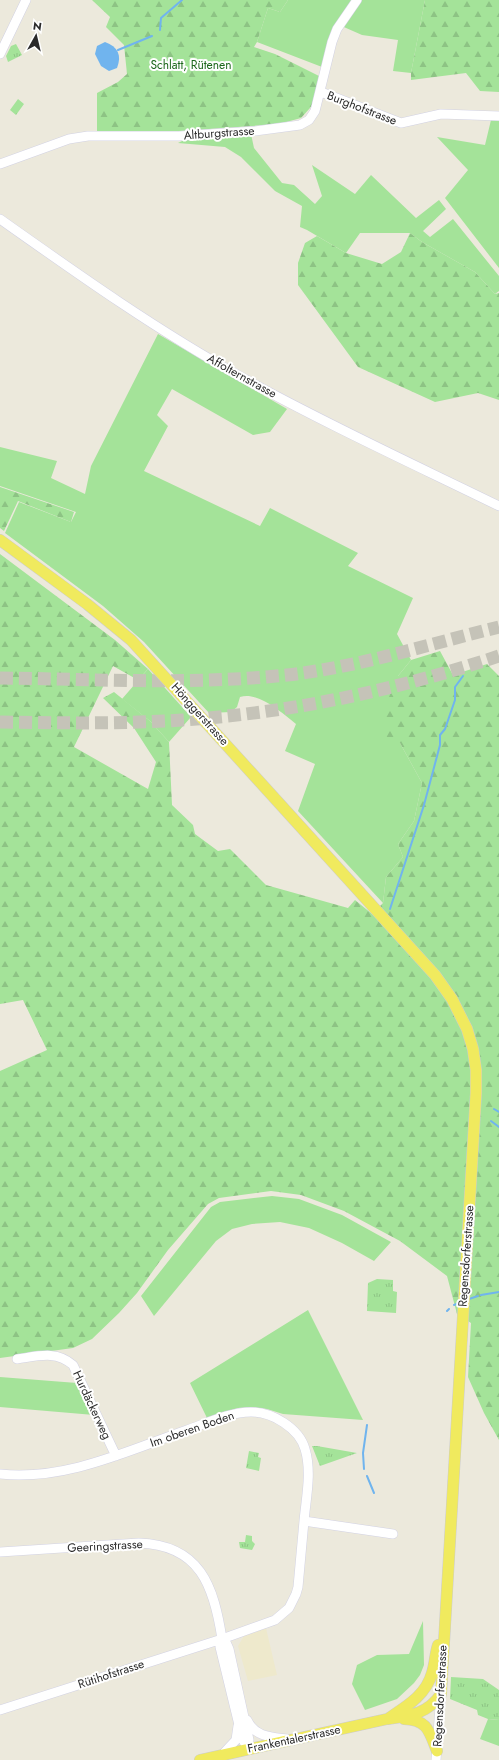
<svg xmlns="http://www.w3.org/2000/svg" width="499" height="1760" viewBox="0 0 499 1760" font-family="Jost,sans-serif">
  <defs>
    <pattern id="forest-firs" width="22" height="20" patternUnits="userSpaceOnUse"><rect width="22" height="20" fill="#a4e399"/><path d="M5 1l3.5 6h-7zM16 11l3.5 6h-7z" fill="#8dc384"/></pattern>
    <pattern id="park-tufts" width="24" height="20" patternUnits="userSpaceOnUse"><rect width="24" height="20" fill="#a4e399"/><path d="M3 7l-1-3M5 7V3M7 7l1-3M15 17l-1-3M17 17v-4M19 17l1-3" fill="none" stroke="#8dc384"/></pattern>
  </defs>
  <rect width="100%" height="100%" fill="#ece9dc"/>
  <path fill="#eee9cc" d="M266 1628 277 1675 248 1681 238 1646 244 1636Z"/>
  <path fill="#a4e399" d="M288 0H425L411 73 393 71 398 40 362 35 337 24 322 67 257 42 268 8 280 12Z
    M491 120H499V268L445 198 468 170 437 137 485 145Z
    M251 134 254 148 282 183 294 185 315 204 322 196 312 165 355 194 371 175 416 218 439 200 446 209 423 231 430 237 453 219 499 276V291L495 294 475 272 422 242 410 233H360L346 253 307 230 300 227 302 206 275 191 241 157 225 147 178 143 186 139Z
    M158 334 287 409 270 432 253 435 172 389 157 415 168 426 144 471 260 526 270 508 358 553 348 566 413 598 397 634 411 660 398 676 400 743 422 783 414 821 398 844 403 857 386 877 383 903 298 811 315 764 285 751 296 724C282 713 258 691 240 697L237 707 231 712 209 713 144 642 103 606 5 533 19 502 71 522 76 512 0 486V447L57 461 51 478 85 494 91 466Z
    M148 669 191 717 169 742 150 721 122 699Z
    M272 1196 299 1199 342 1215 391 1242 374 1261 342 1243 309 1228 280 1222 252 1224 232 1229 216 1241 154 1316 141 1296 211 1207 220 1202Z
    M308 1310 363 1420 283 1414 267 1409 253 1407 238 1408 207 1418 190 1383Z
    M0 1377 77 1383 94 1415 0 1407Z
    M423 1621 424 1665 420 1675 414 1683 397 1699 365 1710 352 1684 357 1665 377 1655 409 1654Z
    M488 1719 499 1720V1746L480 1739Z"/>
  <path fill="url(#forest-firs)" d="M92 0H288L280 12 268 8 257 42 254 47 275 54 319 76 314 102 310 108 301 118 279 124 180 131H97V93L118 82 127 74 124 45 106 27 110 17Z
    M425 0H499V92L480 91 466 73 411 80V73Z
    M410 233 422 242 475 272 495 294 499 293V400L478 393 435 402 358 367 298 285V263L305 243 317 236 346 253 382 264 401 252Z
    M0 487 74 512 71 522 18 501 4 531 0 528Z
    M0 554 115 640 148 669 138 680 113 666 74 747 148 789 156 762 134 728 103 698 114 692 150 721 169 742 172 805 193 825 195 834 218 851 230 849 266 885 348 908 355 900 372 914 383 903 386 877 403 857 398 844 414 821 422 783 400 743 387 740 383 711 398 676 411 660 440 651 453 675 487 664 499 676V1440L484 1413 468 1377 471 1323 457 1314 447 1276 400 1241 344 1211 301 1195 271 1191 219 1198 208 1204 168 1250 137 1293 119 1313 92 1339 73 1348 0 1358V1071L47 1050 23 1000 0 1004Z"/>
  <path fill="url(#park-tufts)" d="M16 44 22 55 8 62 6 56 11 46Z
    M18 99 24 104 16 115 10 110Z
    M377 1279 393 1280V1291L397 1292 396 1313 367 1311 368 1283Z
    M312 1446H317L357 1453 320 1466Z
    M249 1451 259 1453 258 1457 261 1458 259 1471 246 1468Z
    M246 1535 252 1536V1541L255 1544 252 1550 240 1548 239 1542H245Z
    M451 1677 483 1679 499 1690V1720L488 1719 478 1715 477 1710 450 1699Z"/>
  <path fill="#70b4ee" d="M105 42C118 47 122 55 117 68L109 71 101 66 95 54 97 46Z"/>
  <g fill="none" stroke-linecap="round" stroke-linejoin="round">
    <path stroke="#70b4ee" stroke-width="2" d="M160 30 161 18 182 0
      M118 50 152 36
      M390 909 424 805 440 745V735L445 729 455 700V687L463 676
      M494 1109 499 1112
      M491 1121 499 1127
      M481 1295 499 1292
      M469 1299 478 1296
      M454 1305 459 1303
      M447 1311 449 1309
      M364 1469 363 1453 367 1425
      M367 1476 374 1493"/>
    <path stroke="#c5c3b8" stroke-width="13" stroke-dasharray="13 6" stroke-linecap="butt" d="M0 678C95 679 192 685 287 675 359 667 429 644 499 627
      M0 722C61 723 121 724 182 720 290 713 396 690 499 656"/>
    <defs>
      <path id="minor" d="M0 54 26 0
        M321 92 401 123 441 114 499 116
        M0 164 69 139 88 136H179L255 131 300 125 309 120 315 111 332 42 337 29 357 0
        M0 219C79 275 158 331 243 378 326 424 413 464 499 506
        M17 1359C38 1356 56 1350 73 1365L116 1456
        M0 1474C65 1481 127 1451 187 1430 207 1423 229 1412 251 1412 272 1412 299 1428 305 1449 312 1472 306 1498 304 1521 302 1543 300 1565 298 1587L296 1594 289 1608 275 1620 222 1639 0 1710
        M304 1521 393 1534
        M0 1552 139 1543C200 1545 214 1586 222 1639L220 1642V1647L239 1725 244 1742 252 1747
        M222 1639 225 1640 229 1649 249 1740
        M247 1720C255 1737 271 1737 287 1739
        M222 1755 236 1740 238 1726
        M436 1760 441 1694"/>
      <path id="major" d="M0 540 87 604 131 640 435 975 452 999 467 1029 473 1049 476 1070V1093L441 1694
        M389 1718C407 1706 426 1695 432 1673 435 1664 435 1654 438 1645
        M404 1719C428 1720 429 1731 437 1751
        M200 1760 387 1719C409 1716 428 1714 441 1694"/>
    </defs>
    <use href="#minor" stroke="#d2d2e3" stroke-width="10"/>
    <use href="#major" stroke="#ccc" stroke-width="12"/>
    <use href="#minor" stroke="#fff" stroke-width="9"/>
    <use href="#major" stroke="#f0ea5e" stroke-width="11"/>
  </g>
  <g text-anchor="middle" stroke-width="4" stroke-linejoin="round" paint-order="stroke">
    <g font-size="12" fill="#1c671a" stroke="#fff">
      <text x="191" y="69">Schlatt, Rütenen</text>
    </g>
    <g font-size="12" fill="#2a2a2a" stroke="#fff">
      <text transform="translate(362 108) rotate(21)" y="4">Burghofstrasse</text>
      <text transform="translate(219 133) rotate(-4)" y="4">Altburgstrasse</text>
      <text transform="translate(242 376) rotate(29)" y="4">Affolternstrasse</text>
      <text transform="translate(200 714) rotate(48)" y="4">Hönggerstrasse</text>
      <text transform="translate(466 1256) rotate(-86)" y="4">Regensdorferstrasse</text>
      <text transform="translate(92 1405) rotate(65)" y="4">Hurdäckerweg</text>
      <text transform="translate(192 1429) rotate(-19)" y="4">Im oberen Boden</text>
      <text transform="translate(105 1546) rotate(-3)" y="4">Geeringstrasse</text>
      <text transform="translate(111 1674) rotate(-18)" y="4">Rütihofstrasse</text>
      <text transform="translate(440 1696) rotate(-87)" y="4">Regensdorferstrasse</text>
      <text transform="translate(294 1739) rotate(-12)" y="4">Frankentalerstrasse</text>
    </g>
  </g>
  <g transform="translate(36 36) rotate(8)" stroke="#ffffff" stroke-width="3" paint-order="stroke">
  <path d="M0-3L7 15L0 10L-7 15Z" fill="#2a2a2a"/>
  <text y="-6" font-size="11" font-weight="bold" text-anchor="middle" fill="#2a2a2a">N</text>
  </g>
</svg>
